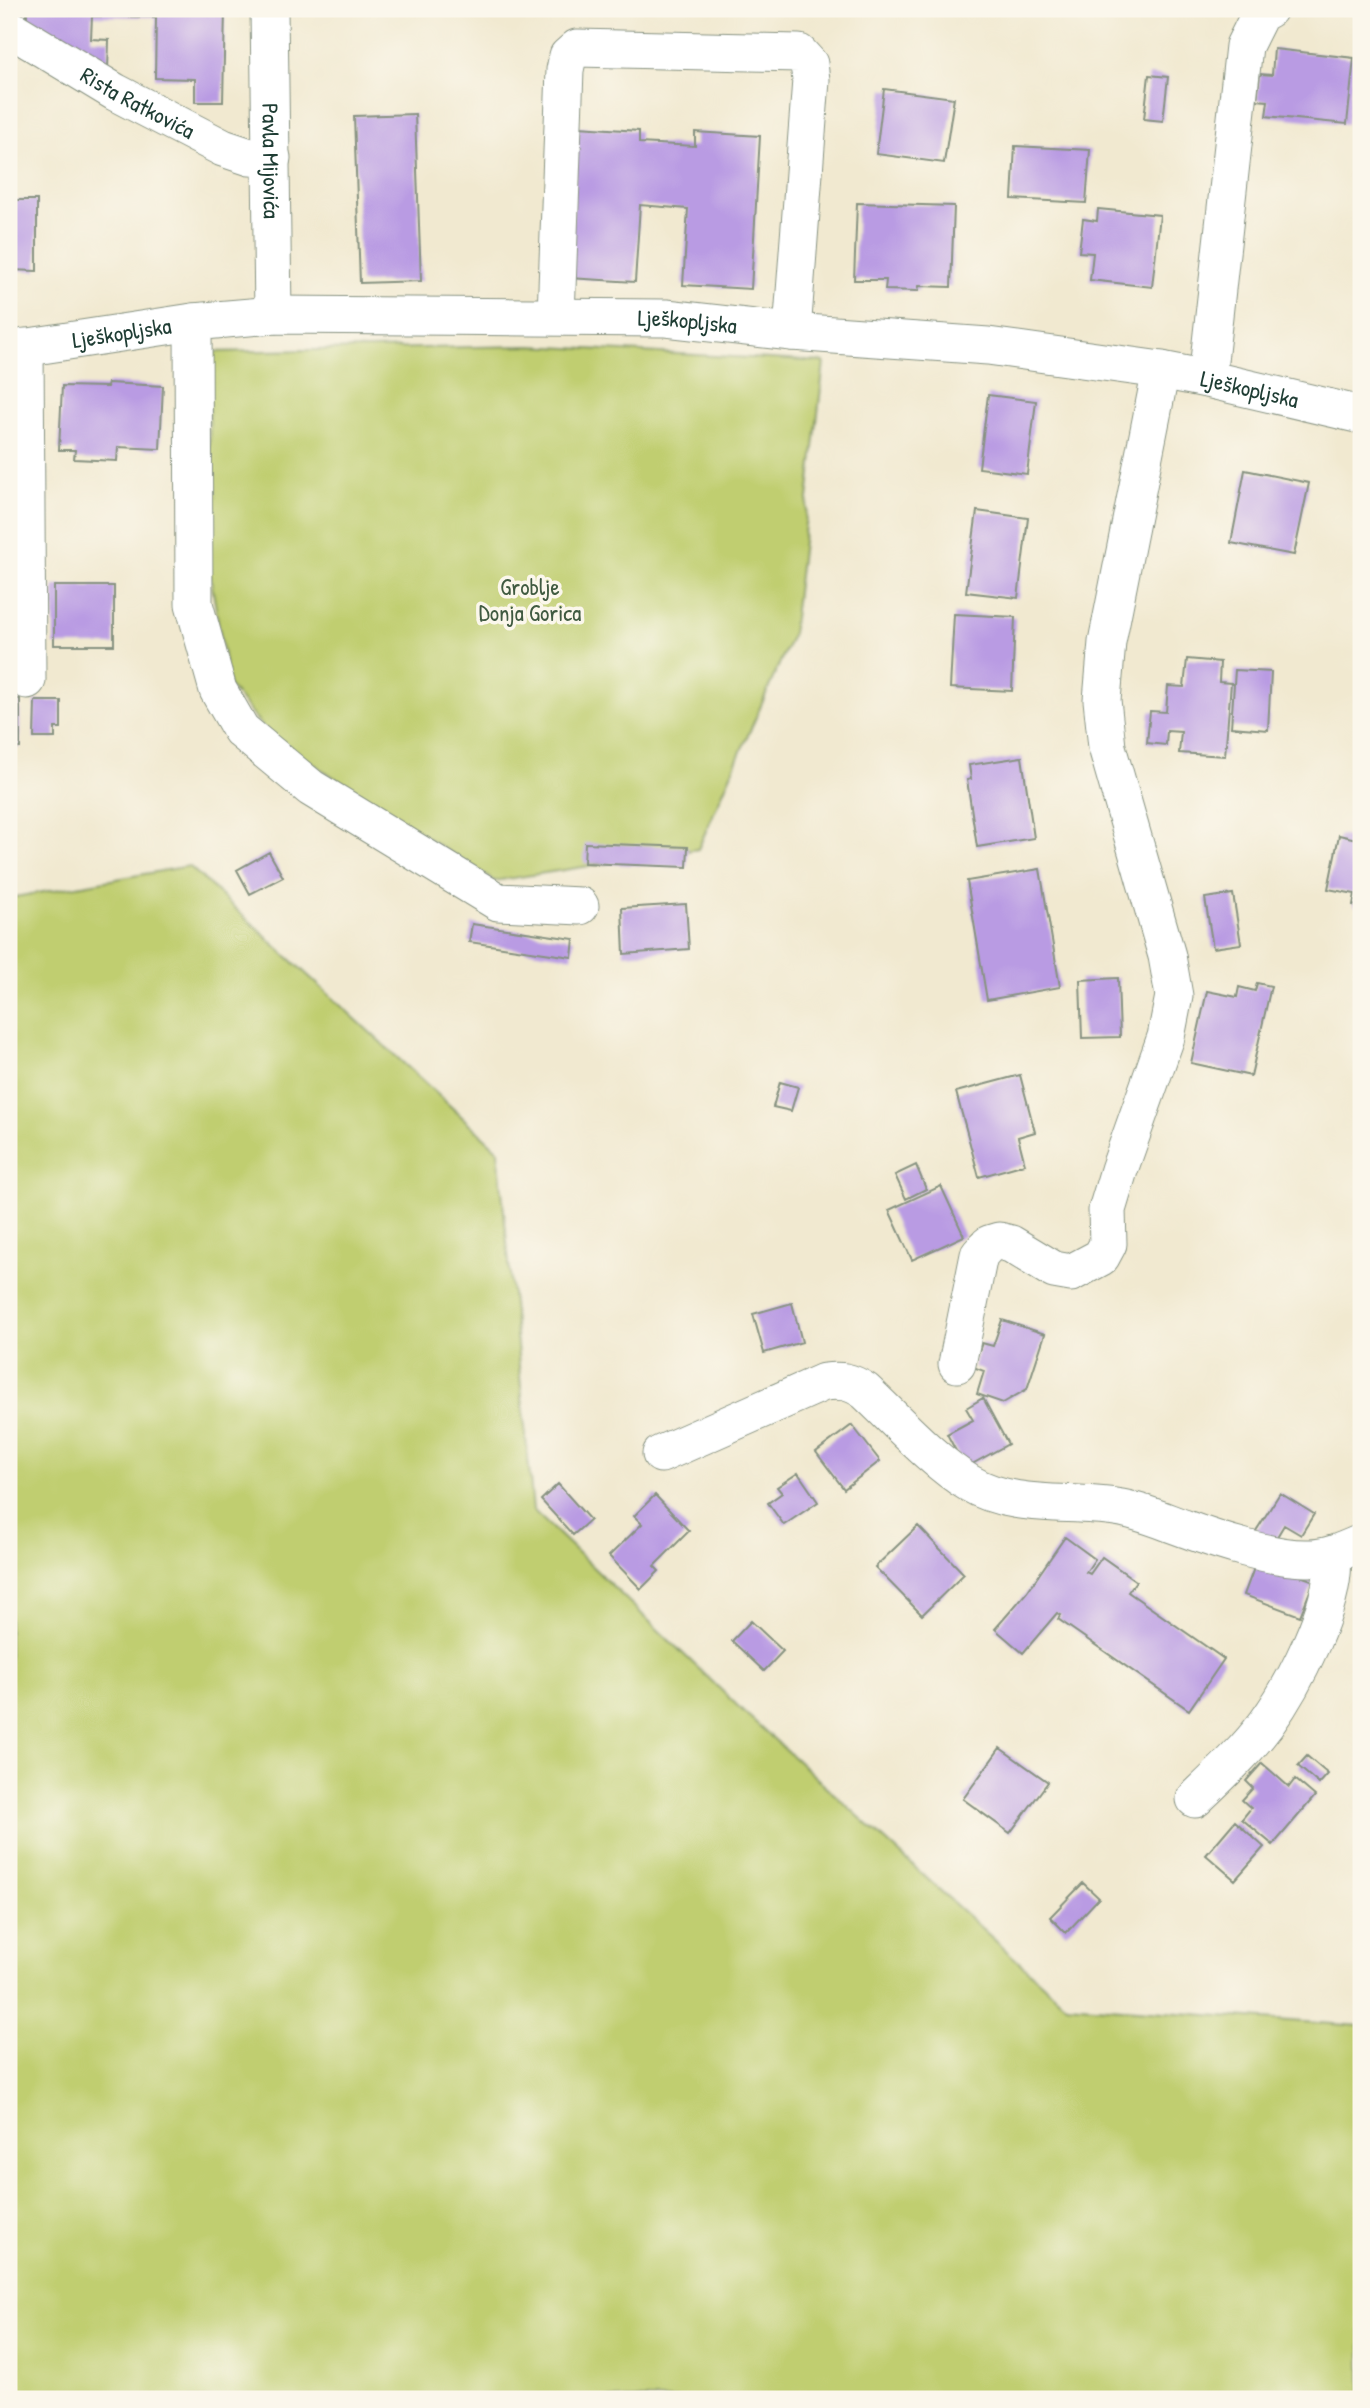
<svg xmlns="http://www.w3.org/2000/svg" width="1370" height="2408" viewBox="0 0 1370 2408" font-family="'Patrick Hand',sans-serif">
  <rect width="100%" height="100%" fill="#fbf7ec"/>
  <filter id="ink" filterUnits="userSpaceOnUse"><feTurbulence type="fractalNoise" baseFrequency=".0143" numOctaves="2"/><feDisplacementMap in="SourceGraphic" scale="14" xChannelSelector="R" yChannelSelector="G"/><feConvolveMatrix kernelMatrix="1 2 1 2 8 2 1 2 1" color-interpolation-filters="sRGB"/></filter>
  <filter id="wash" filterUnits="userSpaceOnUse"><feTurbulence type="fractalNoise" baseFrequency=".00686" numOctaves="4" result="noise"/><feDisplacementMap in="SourceGraphic" scale="28" xChannelSelector="R" yChannelSelector="G"/><feGaussianBlur stdDeviation="1.57" result="paint"/><feColorMatrix in="noise" values="0 0 0 0 0 0 0 0 0 0 0 0 0 0 0 0 0 1.4 0 .05"/><feComposite in="paint" operator="in"/></filter>
  <g filter="url(#wash)">
    <rect width="100%" height="100%" fill="#f1e9d0"/>
    <path fill="#c0ce70" stroke="#708652" stroke-width="2" d="M531 346 824 362 792 635 698 849 494 881 269 735 229 686 210 574 209 352Z
      M189 866 498 1150 533 1510 744 1712 1066 2005 1361 2026V2399H9V898Z"/>
    <g id="blocks">
      <path fill="#b99be3" d="M27 9H225L223 102H195V79L155 78 156 17 92 16 91 39 109 40 108 69 27 29Z
        M1274 49 1354 58 1347 124 1266 116 1268 101 1257 100 1260 74 1272 75Z
        M1149 75 1168 77 1163 121 1144 119Z
        M884 89 954 98 944 163 876 154Z
        M415 114 421 281 360 283 354 116Z
        M578 127 639 131V143L695 146V132L760 136 751 289 683 285 688 209 640 205 635 282 569 278Z
        M1015 146 1090 150 1086 203 1012 199Z
        M9 200H37V271L9 270Z
        M857 203 954 206 951 287 919 286 918 291 885 290 886 280H854Z
        M1098 209 1160 215 1152 287 1090 280 1093 253 1079 252 1083 219 1097 221Z
        M108 383 163 386 160 449 118 447 117 461 74 459 75 450H59L62 386 107 387Z
        M988 395 1036 401 1027 474 979 468Z
        M1245 470 1309 483 1294 555 1231 543Z
        M977 511 1028 518 1018 598 966 592Z
        M54 586H114V645H54Z
        M954 614 1015 617 1012 691 950 688Z
        M1187 659 1220 662 1219 682 1231 683 1225 756 1179 753 1181 732 1167 731 1166 745 1147 743 1150 711 1166 712 1168 686 1184 687Z
        M1235 670 1271 672 1268 730 1231 727Z
        M9 699H20V748H9Z
        M35 701H61V728H55V738H34Z
        M1022 757 1034 838 977 847 967 780 971 779 969 765Z
        M1339 835 1361 840V907L1353 905 1355 894 1328 889Z
        M585 843 688 847 687 867 584 863Z
        M269 852 283 877 250 894 237 870Z
        M1040 869 1060 987 987 1000 967 881Z
        M1233 894 1241 944 1213 948 1205 898Z
        M686 904 689 949 624 954 622 908Z
        M472 924 574 939 572 957 469 942Z
        M1118 978 1120 1037 1082 1038 1080 980Z
        M1257 983 1271 986 1251 1076 1191 1063 1207 991 1237 997 1239 987 1255 991Z
        M1020 1075 1035 1132 1018 1137 1025 1164 979 1177 956 1092Z
        M780 1082 798 1087 791 1111 773 1107Z
        M916 1165 926 1189 906 1199 895 1175Z
        M941 1186 964 1236 912 1260 889 1210Z
        M792 1303 802 1342 764 1353 753 1314Z
        M1002 1320 1045 1334 1027 1389 1003 1403 977 1394 984 1371 973 1367 982 1343 993 1346Z
        M983 1398 1008 1444 965 1468 947 1434 973 1420 966 1408Z
        M852 1425 880 1461 844 1489 816 1452Z
        M798 1473 818 1502 784 1525 768 1503 782 1493 777 1487Z
        M558 1484 590 1520 573 1535 541 1500Z
        M1280 1493 1314 1514 1301 1535 1284 1525 1272 1545 1254 1534Z
        M655 1495 689 1531 654 1566 659 1571 641 1589 609 1556 642 1524 634 1516Z
        M918 1526 964 1574 922 1615 875 1567Z
        M1065 1537 1095 1559 1086 1572 1090 1574 1102 1557 1136 1581 1128 1592 1224 1659 1189 1710 1058 1619 1061 1615 1057 1613 1023 1653 995 1629 1027 1592Z
        M1257 1560 1314 1581 1300 1616 1244 1595Z
        M751 1621 783 1651 764 1671 732 1641Z
        M1000 1748 1048 1782 1010 1833 963 1799Z
        M1307 1756 1328 1774 1319 1784 1298 1766Z
        M1262 1763 1289 1787 1295 1779 1315 1796 1273 1845 1242 1819 1251 1808 1242 1800 1253 1788 1246 1781Z
        M1235 1821 1264 1847 1235 1880 1206 1855Z
        M1083 1883 1099 1898 1066 1933 1050 1917Z"/>
    </g>
  </g>
  <g filter="url(#ink)">
    <use href="#blocks" fill-opacity="0" stroke="#889382" stroke-width="2"/>
    <g fill="none" stroke-linecap="round" stroke-linejoin="round">
      <defs>
        <g id="minor">
          <path id="s1" d="M269 9 273 315"/>
          <path id="s2" d="M9 28 115 92 223 148 250 157 272 158"/>
          <path d="M556 316 565 70 568 56 577 48 799 53 809 64 811 80 792 332"/>
          <path d="M193 322 194 604 218 690 241 730 311 788 498 902 580 906"/>
          <path d="M25 347 27 680"/>
          <path id="s3" d="M9 350 193 322 273 315 666 318 792 332 988 346 1161 370 1207 379 1361 415"/>
          <path d="M1207 379 1244 46 1260 14 1269 9"/>
          <path d="M957 1364 979 1255 989 1244 999 1241 1011 1244 1054 1270 1071 1273 1101 1257 1108 1244 1107 1210 1119 1170 1166 1037 1174 996 1167 956 1107 747 1102 700 1107 642 1161 370"/>
          <path d="M661 1454 824 1382C841 1380 850 1381 865 1391 895 1419 935 1463 969 1483 1012 1509 1067 1500 1115 1507 1139 1510 1163 1521 1186 1529 1218 1541 1272 1558 1305 1558 1325 1559 1343 1551 1361 1543"/>
          <path d="M1195 1799C1220 1775 1246 1751 1266 1724 1293 1687 1338 1602 1332 1555"/>
        </g>
      </defs>
      <use href="#minor" stroke="#889382" stroke-width="39"/>
      <use href="#minor" stroke="#fff" stroke-width="37"/>
    </g>
  </g>
  <g text-anchor="middle" stroke-width="7" stroke-linejoin="round" paint-order="stroke">
    <g font-size="23" fill="#1f3d34" stroke="#fbf7ec">
      <text dy="8" stroke="none"><textPath href="#s2" startOffset="149">Rista Ratkovića</textPath></text>
      <text dy="8" stroke="none"><textPath href="#s1" startOffset="152">Pavla Mijovića</textPath></text>
      <text dy="8" stroke="none"><textPath href="#s3" startOffset="681">Lješkopljska</textPath></text>
      <text dy="8" stroke="none"><textPath href="#s3" startOffset="114">Lješkopljska</textPath></text>
      <text dy="8" stroke="none"><textPath href="#s3" startOffset="1248">Lješkopljska</textPath></text>
    </g>
    <g font-size="23" fill="#3f5a40" stroke="#fbf7ec">
      <text x="530" y="595">Groblje<tspan x="530" dy="26">Donja Gorica</tspan></text>
    </g>
  </g>
  <rect width="1370" height="2408" fill="none" stroke="#fbf7ec" stroke-width="35"/>
</svg>
